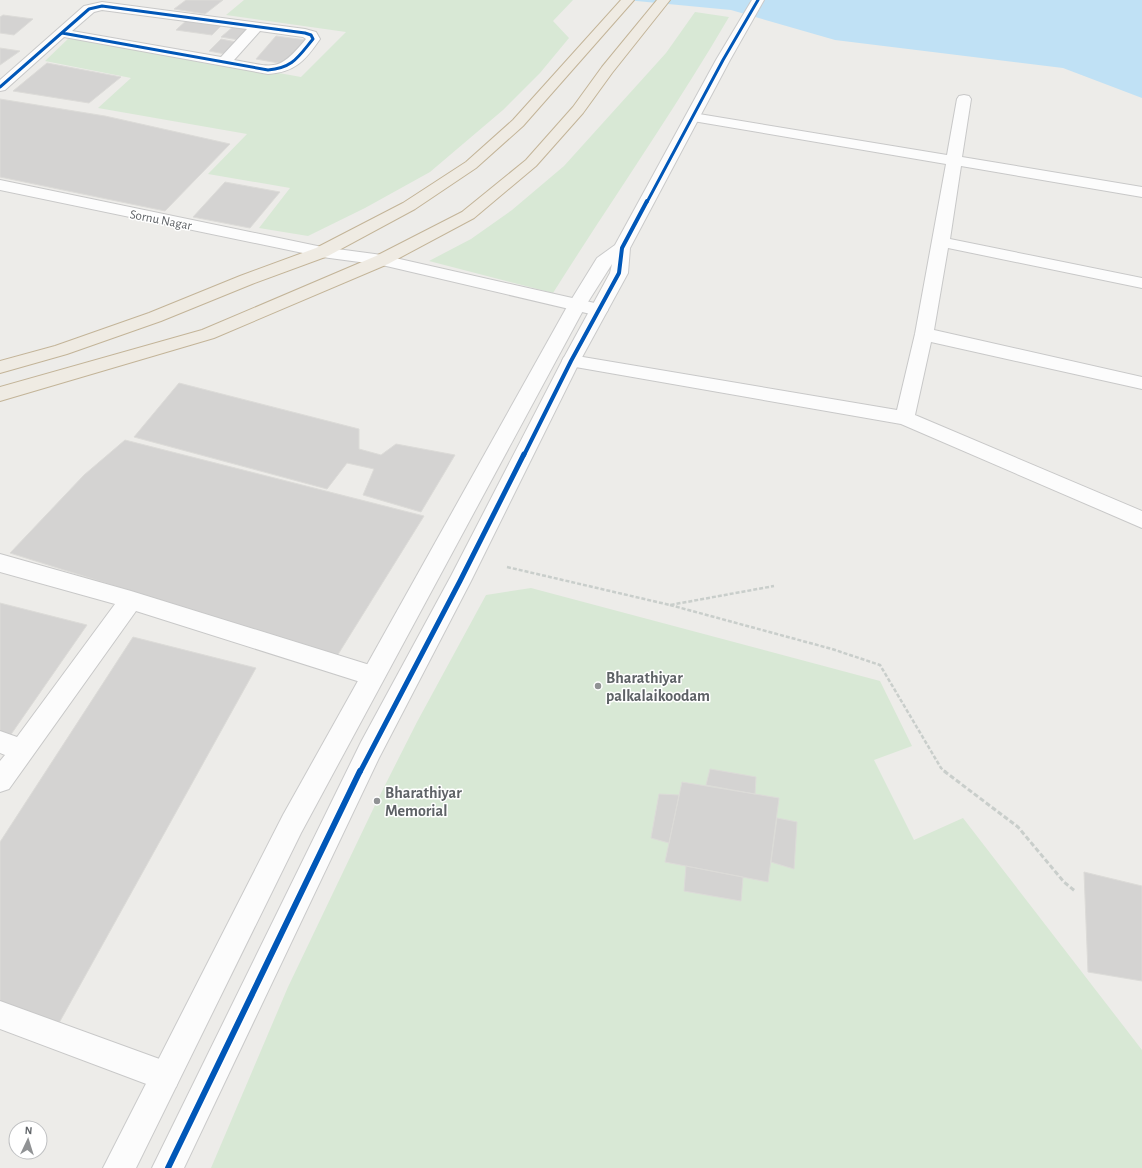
<svg xmlns="http://www.w3.org/2000/svg" width="1142" height="1168" viewBox="0 0 1142 1168" font-family="'Alegreya Sans',sans-serif">
  <rect width="100%" height="100%" fill="#edece9"/>
  <path fill="#d8e8d5" d="M244 0H573L553 21 569 38 540 73 503 110 430 172 365 208 308 236 259 228 290 188 208 174 247 134 98 108 131 78 45 61 71 36 301 77 346 32 226 15Z
    M695 12 729 17C674 111 611 201 553 293L429 261 471 239 512 210 564 166 666 53Z
    M531 588 880 681 912 746 874 760 914 840 963 818 1142 1050V1168H211L288 987 377 801 417 722 486 595Z"/>
  <path fill="#c0e1f5" d="M626 0H1142V98L1063 68 835 40 731 10Z"/>
  <path fill="#d4d3d2" stroke="#dcdbd8" d="M186 0H223L205 14 174 9Z
    M3 15 33 19 14 35 0 33V17Z
    M188 19 223 24 212 35 176 30Z
    M234 26 250 29 239 40 221 37Z
    M276 36 306 40 284 64 256 59Z
    M221 39 236 42 225 54 209 51Z
    M0 48 20 51 0 65Z
    M47 63 121 77 89 103 13 91Z
    M0 99 105 116 230 144 165 211 0 177Z
    M225 182 280 192 250 228 193 217Z
    M179 383 359 429V449L381 455 396 444 455 455 421 512 363 495 374 469 347 463 327 489 134 437Z
    M125 440 424 516 337 656 10 553 84 475Z
    M0 603 87 625 5 743 0 742Z
    M133 637 256 668 59 1023 0 1004V842Z
    M710 769 756 777 755 794 706 785Z
    M682 782 779 798 768 882 665 862Z
    M659 794 679 795 669 843 651 838Z
    M777 818 797 822 794 869 771 862Z
    M686 866 743 877 741 901 684 891Z
    M1084 872 1142 886V981L1088 972Z"/>
  <g fill="none" stroke-linecap="round" stroke-linejoin="round">
    <defs>
      <path id="street" d="M102 2 305 29 316 32 320 39C305 61 295 72 268 74L64 37 5 90 0 91V80L84 6ZM102 10 247 29 221 57 72 31 94 12ZM260 31 303 37 306 39C278 73 275 67 234 60Z
        M964 95 969 96 971 99 962 157 1142 187V197L961 166 950 239 1142 278V288L948 248 934 330 1142 377V389L931 342 915 415 1142 511V528L901 424 564 365 562 361 564 357 571 355 897 410 915 334 946 164 693 121 688 120 686 117 688 114 693 113 947 155 957 99 959 96Z
        M0 180 322 247 382 255 599 304 605 306 608 310 605 314 599 316 382 265 322 257 0 190Z
        M0 554 131 591 373 666 381 669 385 676 381 683 373 686 136 611 9 789 0 792V761L5 755 0 753V731L17 737 115 604 0 572Z
        M0 1001 176 1065 180 1076 176 1087 165 1091 0 1029Z"/>
      <path id="secondary" d="M752 0H764L730 60 630 248 628 273 580 361 471 581 379 758 184 1168H152L361 742 451 576 562 361 610 273 612 264 586 305 301 833 136 1168H103L283 815 568 305 597 258 615 245 716 60Z"/>
      <path id="highway" d="M621 0H634L523 126 476 168 415 209 328 256 252 284 161 321 67 354 0 373V361L55 346 149 313 240 276 316 248 403 203 466 162 513 120Z
        M657 0H670L612 73 583 113 536 166 474 218 388 264 214 338 0 401V387L202 330 376 256 462 212 526 160 573 107 602 67Z"/>
    </defs>
    <use href="#street" stroke="#c8c8c8" stroke-width="2"/>
    <use href="#secondary" stroke="#cacaca" stroke-width="2"/>
    <use href="#highway" stroke="#c3b498" stroke-width="2"/>
    <path stroke="#c9cecb" stroke-width="2.5" stroke-dasharray="4 2" stroke-linecap="butt" d="M507 567 670 605 774 586
      M670 605 832 649 880 665 941 768 946 772"/>
    <path stroke="#c9cecb" stroke-width="3" stroke-dasharray="5 2.5" stroke-linecap="butt" d="M944 771 1018 827 1064 882 1075 891"/>
    <use href="#street" fill="#fcfcfc" fill-rule="evenodd"/>
    <use href="#secondary" fill="#fcfcfc" fill-rule="evenodd"/>
    <use href="#highway" fill="#efebe3" fill-rule="evenodd"/>
    <defs>
      <path id="cycleway-far3" d="M0 87 89 9 102 6 305 33 311 35 313 39C298 57 293 68 268 70L62 33
        M647 202 723 60 758 0"/>
      <path id="cycleway-far2" d="M524 455 571 361 619 273 622 248 647 201"/>
      <path id="cycleway-far1" d="M360 772 460 581 524 454"/>
      <path id="cycleway" d="M168 1168 360 771"/>
    </defs>
    <use href="#cycleway-far3" stroke="#fff" stroke-width="4.5"/>
    <use href="#cycleway-far2" stroke="#fff" stroke-width="6"/>
    <use href="#cycleway-far1" stroke="#fff" stroke-width="8"/>
    <use href="#cycleway" stroke="#fff" stroke-width="9"/>
    <use href="#cycleway-far3" stroke="#0057b8" stroke-width="3"/>
    <use href="#cycleway-far2" stroke="#0057b8" stroke-width="4"/>
    <use href="#cycleway-far1" stroke="#0057b8" stroke-width="5"/>
    <use href="#cycleway" stroke="#0057b8" stroke-width="6"/>
  </g>
  <g fill="#909294" stroke="#fff" stroke-width="1.5">
    <circle cx="598" cy="686" r="4"/>
    <circle cx="377" cy="801" r="4"/>
  </g>
  <g text-anchor="middle" stroke-width="3" stroke-linejoin="round" paint-order="stroke">
    <g font-size="13" fill="#5e6266" stroke="#fff">
      <text transform="translate(161 219) rotate(11)" y="5">Sornu Nagar</text>
    </g>
    <g font-size="16" font-weight="bold" fill="#5e6266" stroke="#fff" text-anchor="start">
      <text x="606" y="683">Bharathiyar<tspan x="606" dy="18">palkalaikoodam</tspan></text>
      <text x="385" y="798">Bharathiyar<tspan x="385" dy="18">Memorial</tspan></text>
    </g>
  </g>
  <g transform="translate(28 1140) rotate(4)"><circle r="19" fill="#ffffff" stroke="#bfc0c2"/>
  <path d="M0-3L7 15L0 10L-7 15Z" fill="#909294"/>
  <text y="-6" font-size="11" font-weight="bold" text-anchor="middle" fill="#5e6266">N</text>
  </g>
</svg>
